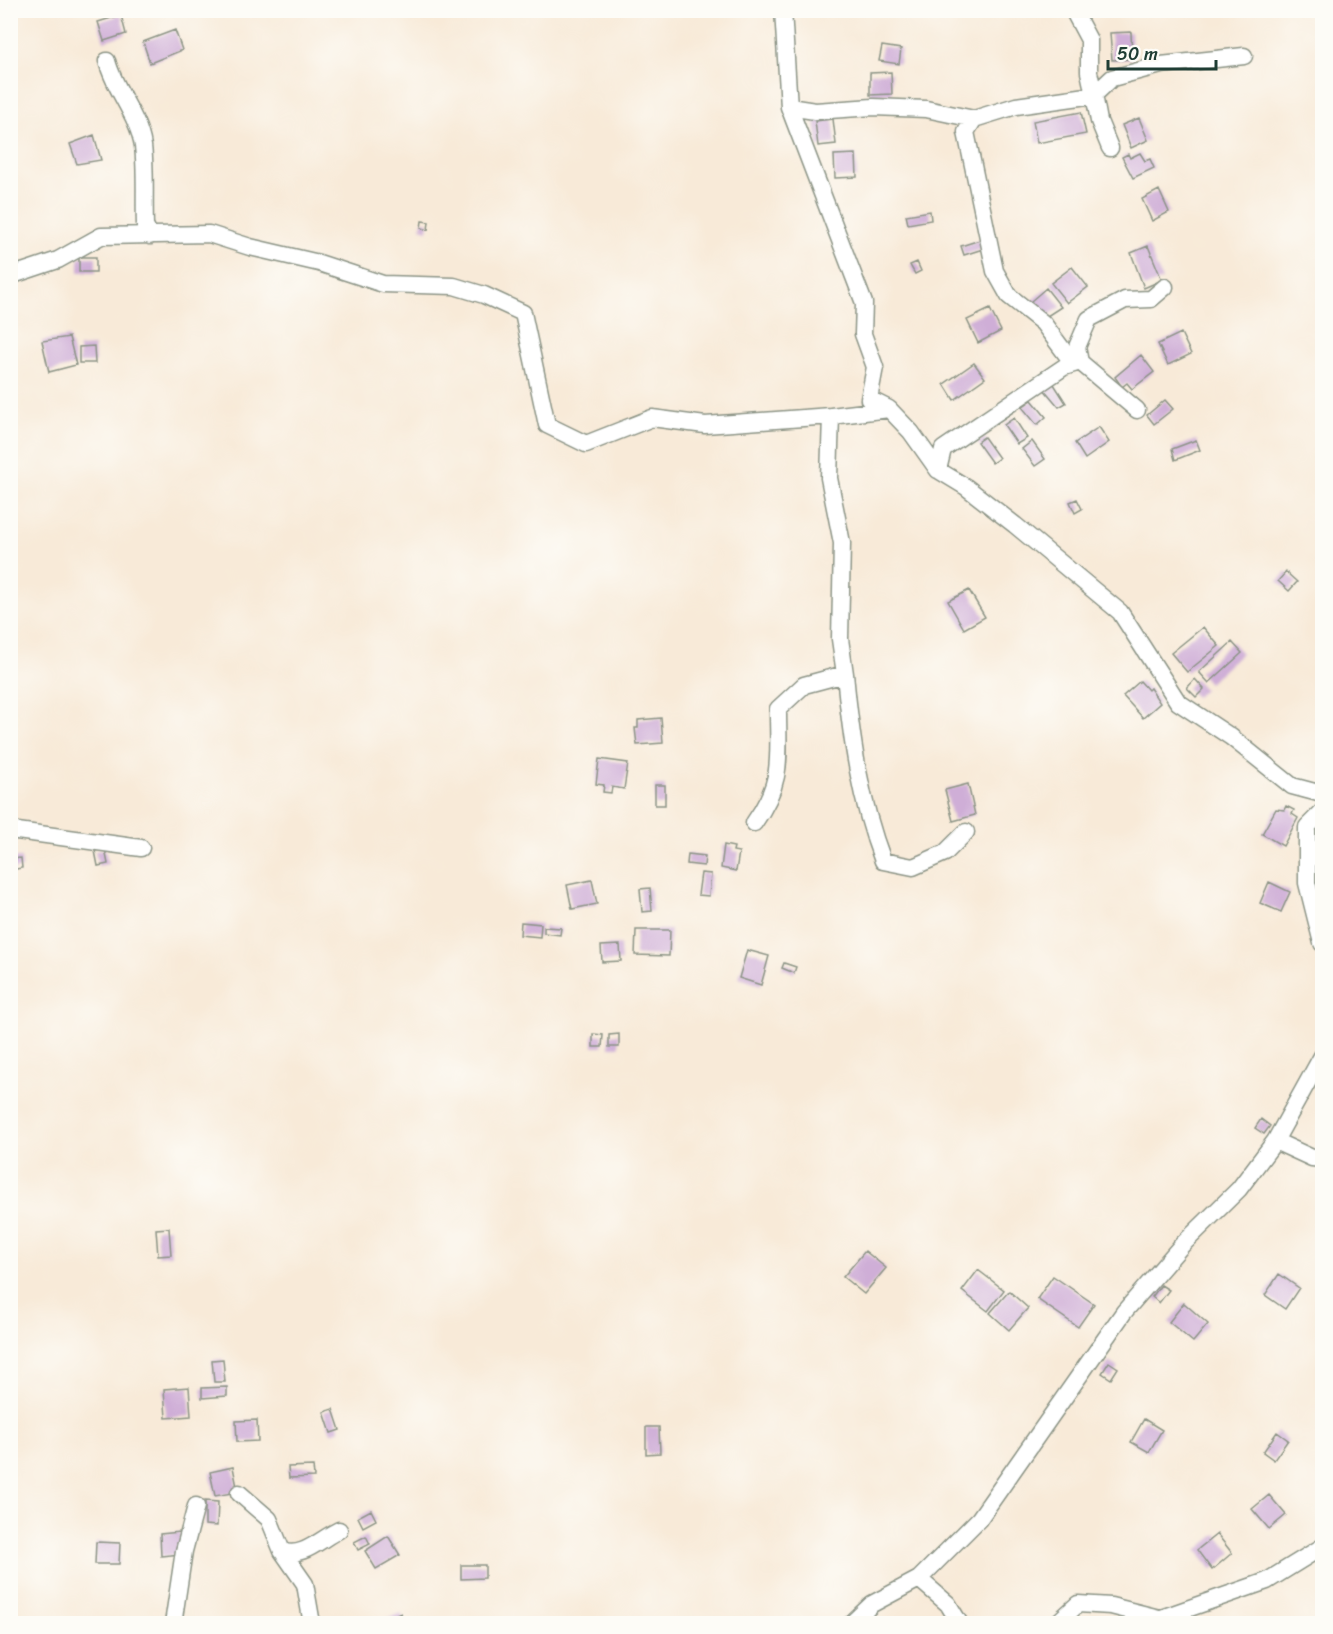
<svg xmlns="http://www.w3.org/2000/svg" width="1333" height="1634" viewBox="0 0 1333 1634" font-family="Sriracha,sans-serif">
  <rect width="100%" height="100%" fill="#fdfcf7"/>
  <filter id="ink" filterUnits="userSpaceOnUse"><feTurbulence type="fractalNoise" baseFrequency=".0167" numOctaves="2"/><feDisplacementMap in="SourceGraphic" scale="12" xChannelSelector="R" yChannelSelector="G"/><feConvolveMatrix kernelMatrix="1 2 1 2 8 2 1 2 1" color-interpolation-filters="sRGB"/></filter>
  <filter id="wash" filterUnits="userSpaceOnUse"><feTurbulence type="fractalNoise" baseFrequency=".008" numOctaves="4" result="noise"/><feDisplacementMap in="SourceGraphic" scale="24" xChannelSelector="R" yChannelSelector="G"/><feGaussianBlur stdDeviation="1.35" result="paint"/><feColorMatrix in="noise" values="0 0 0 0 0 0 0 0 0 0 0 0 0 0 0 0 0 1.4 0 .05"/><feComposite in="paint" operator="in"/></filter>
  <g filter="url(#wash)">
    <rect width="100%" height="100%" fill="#f8ead8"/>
    <g id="blocks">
      <path fill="#cfaed7" d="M121 15 126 34 104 41 98 22Z
        M175 30 182 50 150 63 143 42Z
        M1131 32 1132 59 1112 60 1110 33Z
        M882 46 901 49 899 64 879 61Z
        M891 72 892 94 870 95V73Z
        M1081 112 1086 134 1037 143 1033 121Z
        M1139 118 1148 140 1131 148 1122 125Z
        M833 119 836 144 818 146 815 121Z
        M94 135 101 160 77 164 70 144Z
        M1140 153 1145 161 1150 159 1154 168 1133 178 1122 157 1128 154 1130 158Z
        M856 154 857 177 835 178 834 155Z
        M1159 190 1169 212 1152 221 1142 199Z
        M930 211 931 220 908 224 906 215Z
        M422 221 429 222 428 230 421 228Z
        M983 239 986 248 964 255 961 246Z
        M1148 246 1162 280 1144 288 1131 253Z
        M79 257H96V272H79Z
        M917 262 921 271 915 274 910 265Z
        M1072 267 1088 287 1067 303 1051 283Z
        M1046 288 1061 307 1044 318 1031 301Z
        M990 309 1001 331 978 343 967 320Z
        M1181 333 1191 354 1168 365 1158 344Z
        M69 337 76 365 49 372 42 341Z
        M94 346 95 363H79V347Z
        M1141 355 1154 372 1132 389 1127 383 1122 387 1115 377Z
        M974 363 985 378 954 400 944 384Z
        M1052 381 1066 403 1059 407 1043 388Z
        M1032 400 1046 417 1037 425 1022 407Z
        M1165 400 1173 409 1154 424 1147 415Z
        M1014 418 1027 438 1017 444 1004 425Z
        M1099 427 1109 442 1085 459 1075 443Z
        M984 437 999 458 992 463 977 442Z
        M1196 440 1200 450 1175 460 1172 449Z
        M1032 441 1045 459 1035 466 1022 449Z
        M1077 499 1082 509 1075 513 1070 502Z
        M1286 572 1297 582 1289 591 1278 581Z
        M969 590 985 617 964 629 948 601Z
        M1203 627 1219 646 1187 672 1171 653Z
        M1232 642 1242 653 1209 683 1199 672Z
        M1195 679 1204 689 1196 697 1187 688Z
        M1140 681 1148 690 1150 688 1160 703 1143 718 1123 696Z
        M661 718 663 743 637 745 635 728H638V720Z
        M599 759 628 763 624 789 612 787 611 793 603 792 604 785 596 784Z
        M968 784 975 815 953 821 945 790Z
        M655 785H665V805H655Z
        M1286 806 1294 810 1292 814 1298 818 1283 846 1262 834 1276 809 1284 810Z
        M724 845 734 847 733 851 739 852 736 871 721 868Z
        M105 849 108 864 98 866 95 851Z
        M688 854 705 856 704 866 687 864Z
        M21 858 22 868 10 870V859Z
        M701 873 711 874 709 896 698 895Z
        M592 880 597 904 572 909 567 885Z
        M1269 882 1290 892 1281 912 1260 903Z
        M650 888 652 911 642 912 640 889Z
        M521 922 541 924 540 937 520 935Z
        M544 927 561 928 560 935 544 933Z
        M636 930H670L669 956 635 955Z
        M620 945 621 961 602 962 601 946Z
        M747 950 769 956 761 985 739 978Z
        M784 963 796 967 794 973 782 968Z
        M593 1034 603 1035 602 1047H593Z
        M619 1034V1047H609V1035Z
        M1261 1119 1270 1126 1264 1134 1255 1128Z
        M169 1228 171 1255 158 1256 156 1229Z
        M865 1251 886 1268 864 1294 843 1277Z
        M978 1270 1004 1290 988 1311 962 1291Z
        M1279 1274 1299 1288 1285 1309 1265 1295Z
        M1053 1276 1094 1304 1078 1327 1037 1299Z
        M1161 1285 1169 1290 1159 1303 1152 1297Z
        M1009 1291 1028 1308 1009 1330 990 1313Z
        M1184 1303 1208 1324 1193 1342 1169 1322Z
        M223 1359 225 1382H214L212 1360Z
        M1109 1362 1118 1368 1111 1379 1102 1373Z
        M189 1387 191 1416 166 1418 164 1389Z
        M227 1387V1396L202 1398V1388Z
        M333 1409 340 1430 331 1433 324 1412Z
        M1144 1419 1162 1430 1149 1452 1131 1442Z
        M257 1420 258 1441 237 1442 236 1421Z
        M646 1427H659L660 1453 646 1454Z
        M1277 1432 1288 1440 1274 1460 1263 1452Z
        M313 1466 314 1477 289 1478 288 1467Z
        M233 1467 238 1492 215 1496 210 1472Z
        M1269 1495 1286 1515 1269 1529 1252 1509Z
        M205 1501 218 1502 217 1526 205 1525Z
        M371 1510 376 1520 363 1527 358 1517Z
        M180 1532 181 1554 161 1556 160 1534Z
        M1217 1534 1232 1553 1212 1570 1197 1550Z
        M366 1536 370 1544 358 1550 354 1542Z
        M388 1536 400 1555 376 1569 365 1551Z
        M96 1542 120 1543 119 1564H95Z
        M461 1565H485V1578L461 1579Z
        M401 1613 405 1624H376Z"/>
    </g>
  </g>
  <g filter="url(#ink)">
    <use href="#blocks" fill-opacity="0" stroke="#8c9486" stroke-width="1.5"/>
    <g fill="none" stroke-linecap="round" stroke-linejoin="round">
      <defs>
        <path id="minor" d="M783 10 789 107 864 303 863 334 875 367 869 399 889 409
          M1073 10 1089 40V72L1094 95 1112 78 1161 65 1244 56
          M107 61C115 91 138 115 143 146 146 171 144 199 145 225L150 236
          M789 107 815 111 873 107 926 109 974 119 1016 106 1094 95 1099 121 1110 148
          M974 119 966 132 995 271 1009 296 1043 323 1069 358 1080 362 1077 347 1089 319 1125 300 1151 299 1165 287
          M10 276 58 260 101 236 209 234 250 247 319 263 383 284 454 286 484 295 523 313 547 425 586 444 652 418 705 425 831 416
          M938 470 943 449 1064 367 1080 362 1137 410
          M845 674C851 738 860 801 883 861L913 867 945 853 966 832
          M1322 812 1307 827V883L1322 943
          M754 823C784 781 778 758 778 709L804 685 845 674 840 639 842 543 829 478 831 416 889 409 911 432 938 470 966 487 1015 525 1120 612 1178 702 1231 737 1292 786 1322 794
          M10 830 141 848
          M1275 1141 1312 1158 1322 1159
          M239 1493 269 1519 282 1551 305 1584 312 1624
          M282 1551C302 1559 320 1539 339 1530
          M919 1579 948 1604 960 1624
          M173 1624 184 1551 196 1506
          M851 1624 872 1604 919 1579 979 1519 1124 1312 1182 1245 1239 1189 1275 1141 1322 1056
          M1056 1624 1078 1604 1111 1606 1159 1618
          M1144 1624 1267 1581 1322 1547"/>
      </defs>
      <use href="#minor" stroke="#8c9486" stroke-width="19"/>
      <use href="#minor" stroke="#fff" stroke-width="16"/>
    </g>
  </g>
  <rect width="1333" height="1634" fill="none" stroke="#fdfcf7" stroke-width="36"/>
  <path d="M1108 60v9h108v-9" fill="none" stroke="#1f3d34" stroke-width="3"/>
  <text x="1117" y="60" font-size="18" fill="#1f3d34" stroke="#fdfcf7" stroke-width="4.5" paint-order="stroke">50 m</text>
</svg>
